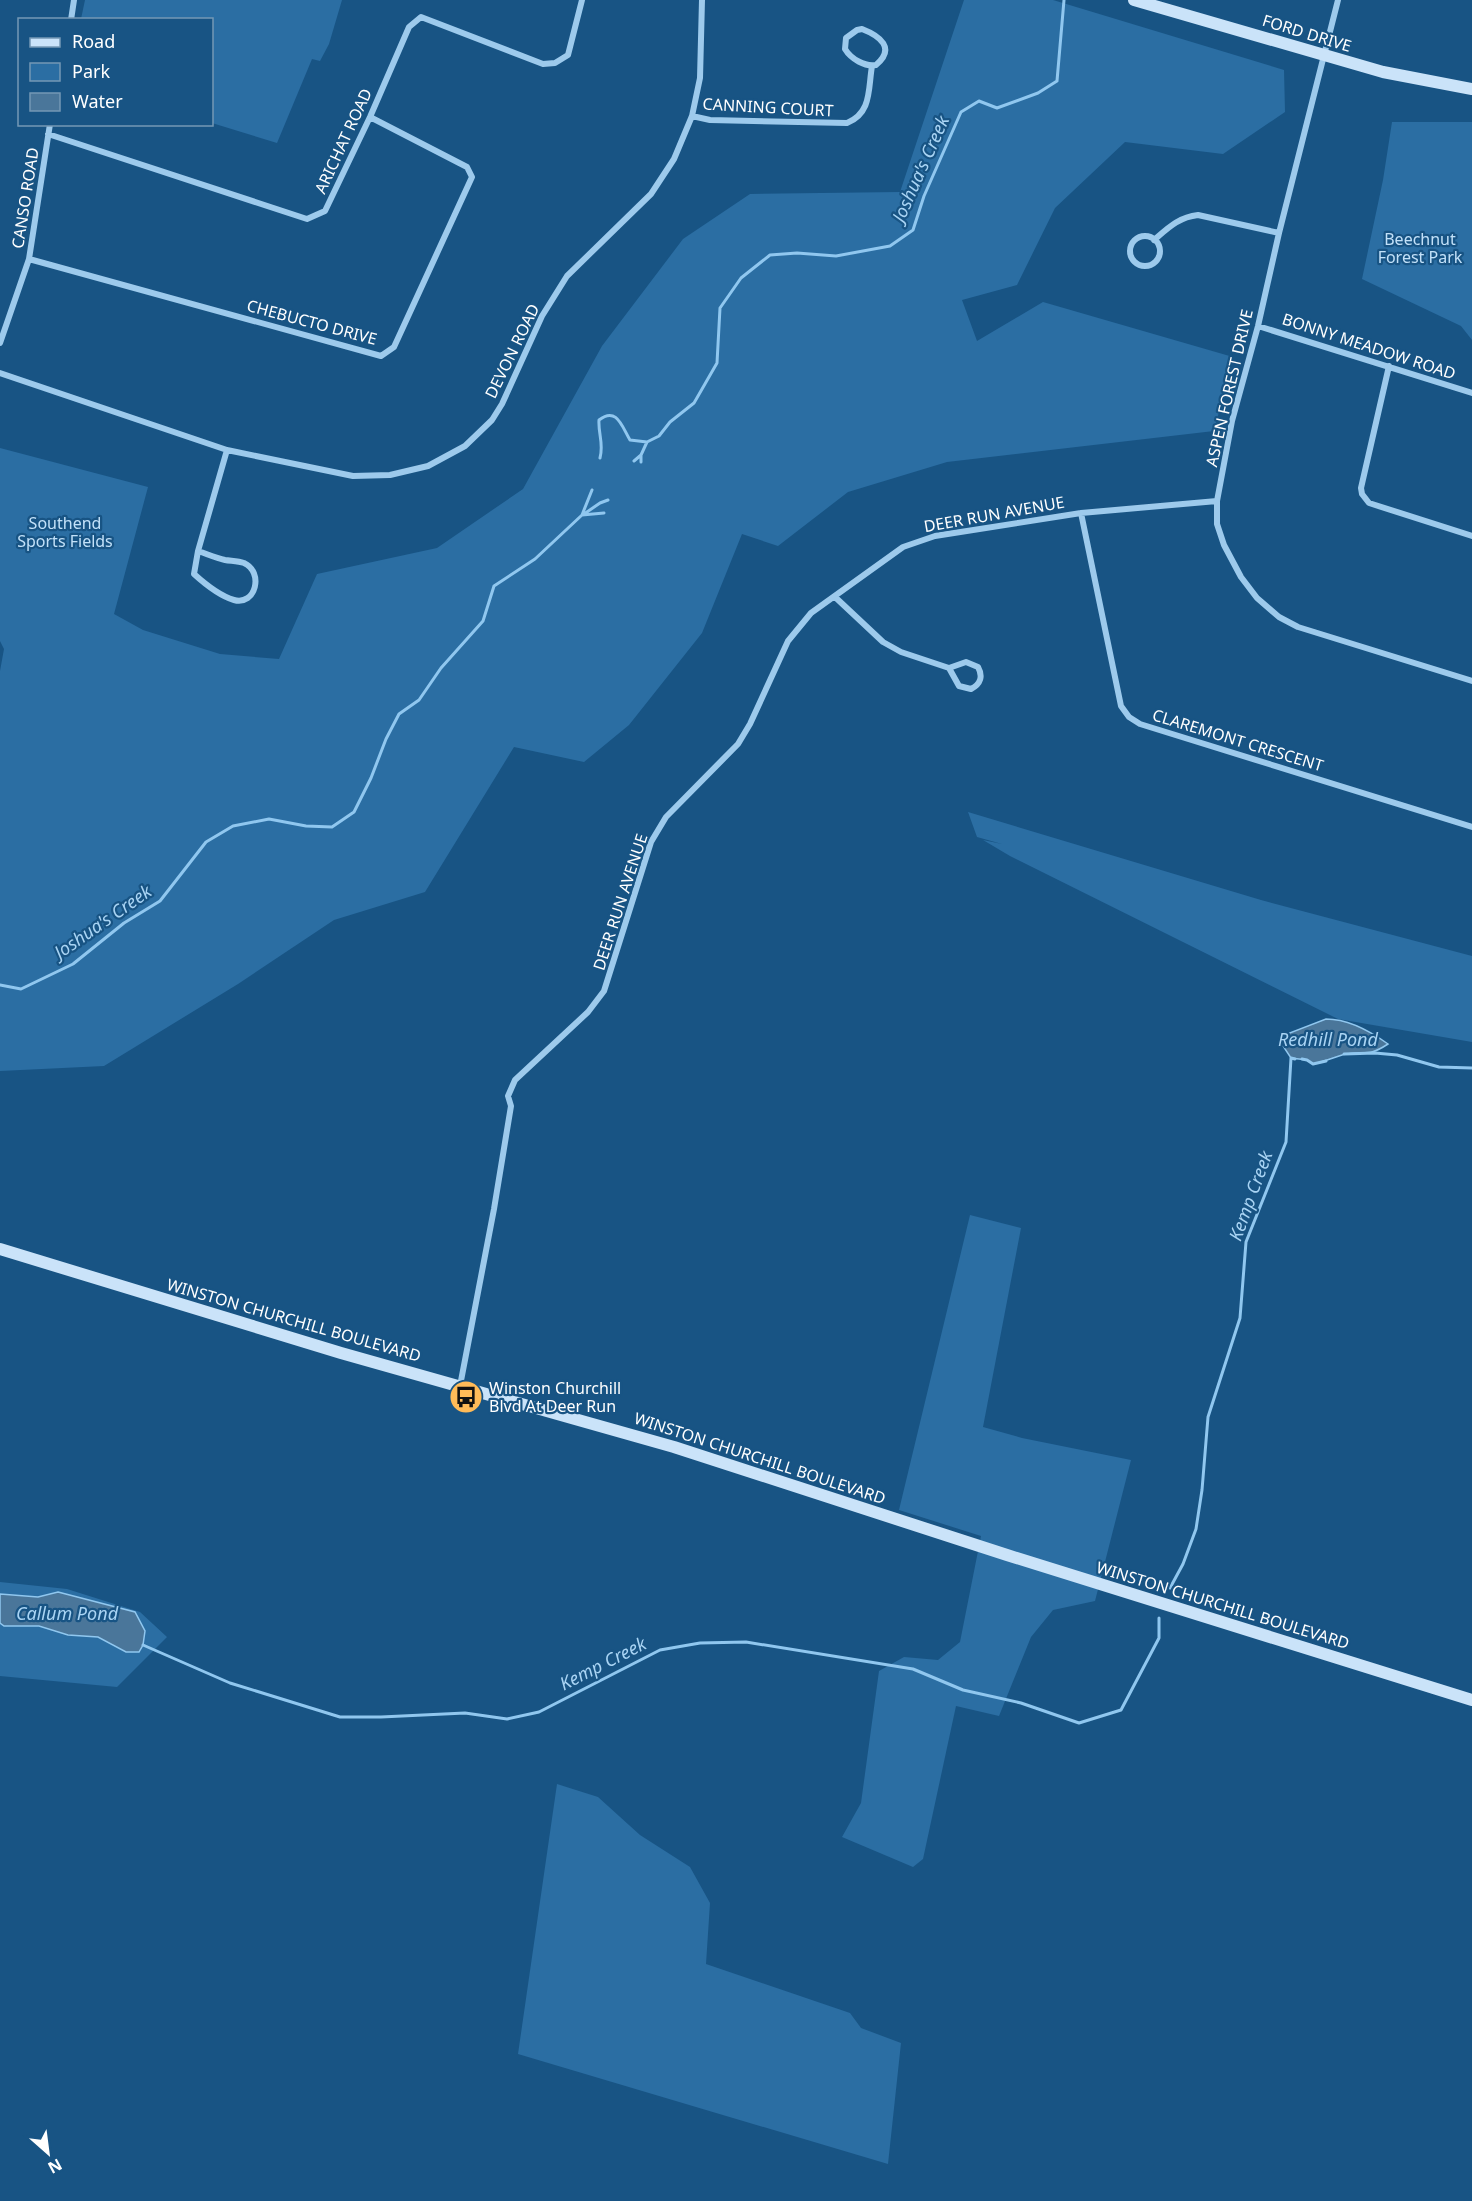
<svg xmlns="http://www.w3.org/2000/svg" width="1472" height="2201" viewBox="0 0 1472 2201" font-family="'Noto Sans',sans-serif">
  <rect width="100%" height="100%" fill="#185484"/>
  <path fill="#2b6ea3" d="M85 0H342L329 44 320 61 312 59 277 143 212 123V20L81 19Z
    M964 0H1053L1284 70 1285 112 1223 154 1125 142 1055 208 1017 285 962 300 977 341 1043 302 1233 357 1214 431 947 462 848 492 778 546 742 534 702 633 629 725 584 762 514 747 425 892 334 920 238 984 104 1066 0 1071V671L4 649 0 641V448L148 487 114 614 143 630 220 654 279 659 317 574 437 548 523 489 602 346 683 239 750 194 900 192Z
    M1392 122H1472V340L1461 326 1362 279 1383 180Z
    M968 812 1261 900 1472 956V1042L1338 1019 1010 856 983 840 1002 844 977 837Z
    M970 1215 1021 1228 983 1427 1022 1438 1131 1460 1095 1601 1053 1610 1031 1637 999 1716 956 1706 923 1859 913 1867 842 1837 861 1803 879 1671 904 1657 938 1660 960 1642 981 1536 899 1510Z
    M0 1582 67 1589 140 1612 167 1637 117 1687 0 1676Z
    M557 1784 598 1797 640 1835 690 1867 710 1903 706 1964 850 2013 861 2028 901 2043 888 2164 518 2054Z"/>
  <path fill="#4a769a" stroke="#90c7ef" stroke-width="1.5" d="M1326 1019C1348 1019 1370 1031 1388 1044 1368 1057 1367 1051 1346 1054 1337 1056 1324 1062 1313 1064L1307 1060 1291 1058 1283 1046 1287 1034Z
    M58 1592 135 1612 145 1631 143 1645 139 1652H126L98 1637 68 1635 39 1626H4L0 1623V1594L38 1597Z"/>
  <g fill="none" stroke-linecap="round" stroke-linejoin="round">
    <path stroke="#90c7ef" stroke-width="3" d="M600 458C604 443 598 434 599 420 617 406 622 427 630 440L647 442 659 436 670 422 694 403 717 363 720 308 741 278 770 255 797 253 836 256 890 246 913 230 924 196 961 112 979 101 997 108 1038 93 1057 81 1064 0
      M634 461 641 455
      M641 462V455L647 442
      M584 514 600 503 608 500
      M582 515 604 513
      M0 985 21 989 73 964 124 923 160 901 206 842 233 826 269 819 306 826 332 827 354 812 371 778 386 739 399 714 419 700 441 668 483 621 494 586 535 559 582 515 592 490
      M1344 1054 1375 1053 1397 1055 1439 1067 1472 1068
      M1302 1059 1307 1060 1313 1064 1326 1061
      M1170 1588 1183 1564 1196 1529 1202 1490 1208 1417 1240 1318 1246 1242 1286 1142 1291 1058 1295 1059
      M143 1645 230 1683 340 1717H381L465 1713 507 1719 539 1712 660 1650 700 1643 746 1642 913 1669 963 1690 1021 1703 1079 1723 1121 1710 1159 1638V1618"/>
    <path stroke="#9dcaec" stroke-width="6" d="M1338 0 1279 233 1258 326 1232 421 1217 501V524L1224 545 1241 577 1257 598 1279 617 1298 627 1472 681
      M71 20 74 0
      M862 29C880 36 896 48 876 65 865 67 851 59 845 49L846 38 857 30Z
      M692 116 710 120 847 123C872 113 868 89 872 66
      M48 134 307 219 325 211 370 117 409 27 421 17 543 64 555 63 568 55 582 0
      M1130 251a15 15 0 1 1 30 0a15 15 0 1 1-30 0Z
      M1154 240C1168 228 1179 217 1198 215L1279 233
      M29 259 381 356 394 347 472 177 467 167 370 117
      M1258 326 1472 393
      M0 343 29 259 50 124
      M1389 366 1361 488 1362 494 1369 503 1472 536
      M0 373 227 450 353 476 390 475 428 466 465 446 492 420 502 404 542 316 567 276 651 194 674 159 692 116 700 78 702 0
      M1081 513 1121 706 1129 717 1140 724 1472 827
      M198 551C207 554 216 558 225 560 231 561 238 561 244 563 264 572 256 606 234 600 220 596 205 584 194 574L198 551 227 450
      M835 597 883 642 901 652 949 668
      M966 662 978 667C983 676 981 684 971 689L959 686 949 668Z
      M460 1386 494 1209 511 1106 508 1096 515 1080 588 1012 604 991 651 842 666 817 738 744 750 724 788 641 811 613 903 547 935 536 1081 513 1217 501"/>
    <path stroke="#cae3f9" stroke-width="12" d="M1134 0 1383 72 1472 89
      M0 1249 341 1353 674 1447 1007 1555 1472 1700"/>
  </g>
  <defs>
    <symbol id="bus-disc" viewBox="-11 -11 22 22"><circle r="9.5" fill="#ffbb58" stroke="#185484"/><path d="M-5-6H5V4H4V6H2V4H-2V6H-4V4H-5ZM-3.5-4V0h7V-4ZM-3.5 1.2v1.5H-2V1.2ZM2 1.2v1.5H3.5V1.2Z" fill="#111"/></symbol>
  </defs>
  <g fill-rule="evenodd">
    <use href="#bus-disc" x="447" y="1378" width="38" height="38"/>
  </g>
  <g text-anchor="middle" stroke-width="4.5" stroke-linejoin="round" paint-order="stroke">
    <g font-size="16" fill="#fff" stroke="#185484">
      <text transform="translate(1307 33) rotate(17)" y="6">FORD DRIVE</text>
      <text transform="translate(768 107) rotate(3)" y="6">CANNING COURT</text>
      <text transform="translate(343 141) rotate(-65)" y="6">ARICHAT ROAD</text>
      <text transform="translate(25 198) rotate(-81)" y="6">CANSO ROAD</text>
      <text transform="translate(312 322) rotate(15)" y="6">CHEBUCTO DRIVE</text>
      <text transform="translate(1369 346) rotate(18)" y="6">BONNY MEADOW ROAD</text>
      <text transform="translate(512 351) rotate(-64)" y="6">DEVON ROAD</text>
      <text transform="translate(1229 388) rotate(-77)" y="6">ASPEN FOREST DRIVE</text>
      <text transform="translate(994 514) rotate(-10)" y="6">DEER RUN AVENUE</text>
      <text transform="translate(1238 740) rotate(17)" y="6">CLAREMONT CRESCENT</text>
      <text transform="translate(620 902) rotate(-72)" y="6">DEER RUN AVENUE</text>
      <text transform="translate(294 1320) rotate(16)" y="6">WINSTON CHURCHILL BOULEVARD</text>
      <text transform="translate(760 1458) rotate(18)" y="6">WINSTON CHURCHILL BOULEVARD</text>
      <text transform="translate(1223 1605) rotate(17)" y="6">WINSTON CHURCHILL BOULEVARD</text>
    </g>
    <g font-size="16" fill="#c2e1f9" stroke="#185484">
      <text x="1420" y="245">Beechnut<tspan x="1420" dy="18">Forest Park</tspan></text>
      <text x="65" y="529">Southend<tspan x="65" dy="18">Sports Fields</tspan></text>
    </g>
    <g font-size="16" fill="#fff" stroke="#185484" text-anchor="start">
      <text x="489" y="1394">Winston Churchill<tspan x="489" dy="18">Blvd At Deer Run</tspan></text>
    </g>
    <g font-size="18" font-style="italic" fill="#a9d4f4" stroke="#185484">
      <text transform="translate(921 169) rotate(-66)" y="6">Joshua's Creek</text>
      <text transform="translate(103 922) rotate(-35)" y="6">Joshua's Creek</text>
      <text x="1328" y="1046">Redhill Pond</text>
      <text transform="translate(1251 1196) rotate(-70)" y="6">Kemp Creek</text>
      <text x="67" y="1620">Callum Pond</text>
      <text transform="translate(603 1664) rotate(-27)" y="6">Kemp Creek</text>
    </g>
  </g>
  <rect x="18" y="18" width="195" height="108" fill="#185484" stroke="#7498b5" stroke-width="1.5"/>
  <rect x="30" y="38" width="30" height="9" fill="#cae3f9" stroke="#7498b5" stroke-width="1.5"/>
  <text x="72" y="48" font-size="18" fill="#ffffff">Road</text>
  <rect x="30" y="63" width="30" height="18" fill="#2b6ea3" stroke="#7498b5" stroke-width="1.5"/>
  <text x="72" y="78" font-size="18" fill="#ffffff">Park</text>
  <rect x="30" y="93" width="30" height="18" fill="#4a769a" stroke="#7498b5" stroke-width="1.5"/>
  <text x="72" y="108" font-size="18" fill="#ffffff">Water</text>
  <g transform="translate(48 2153) rotate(152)" stroke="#185484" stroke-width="4.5" paint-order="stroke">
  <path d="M0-4.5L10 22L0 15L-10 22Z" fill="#ffffff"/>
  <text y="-9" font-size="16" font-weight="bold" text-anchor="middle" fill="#ffffff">N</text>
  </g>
</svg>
